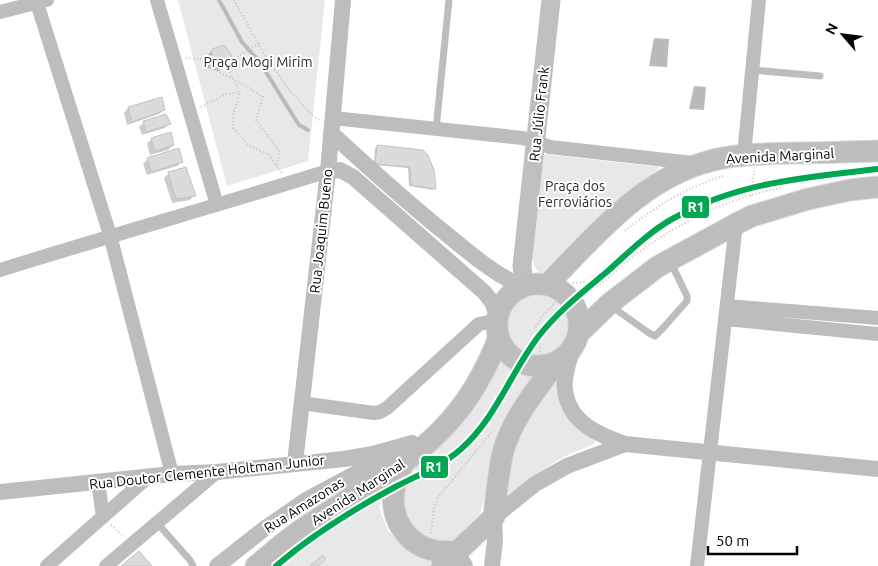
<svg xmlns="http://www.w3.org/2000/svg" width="878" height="566" viewBox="0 0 878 566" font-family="Ubuntu,sans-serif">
  <rect width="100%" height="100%" fill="#fff"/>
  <path fill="#e8e8e8" d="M178 0H325L308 161 227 186Z
    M543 154 660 167 546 272 539 273 534 266 532 255Z
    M506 326a34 34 0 1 1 68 0a34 34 0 1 1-68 0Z
    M500 357C512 369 523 374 540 373L523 390 506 419 489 465 483 504 478 521 458 541H425L400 515 402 478Z
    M561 372 594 437 595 443C585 449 575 451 566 456 543 467 525 485 506 501L511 454 521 429Z
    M381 499 379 507 388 531 407 550 423 560 441 561 434 566H279L325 532Z"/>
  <path fill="#bababa" d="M654 38 669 39 667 67 649 66Z
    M694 86 706 87 704 110 689 109Z"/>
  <path fill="#0003" d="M212 50 224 66 219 71 207 68 208 55Z
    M162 99 164 110 159 114 127 125 124 113 128 108Z
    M144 122 169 123 165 128 142 135 139 127Z
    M152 139 173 145 168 150 150 155 147 143Z
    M377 146 433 170 435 188 433 190 409 186 408 168 374 165 375 148Z
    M148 159 182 162 177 166 147 175 143 164Z
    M169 173 194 195 190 200 172 203 164 178Z"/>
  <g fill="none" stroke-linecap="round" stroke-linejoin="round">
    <path stroke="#bababa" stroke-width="4" d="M219 0 242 42 259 61 299 125 308 130"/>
  </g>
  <path fill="#dbdbdb" stroke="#c3c3c3" d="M224 45 232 56 225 67 211 64 212 49Z
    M162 97 165 110 132 122 128 107Z
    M166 114 171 124 146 132 143 121Z
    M171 132 174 145 155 151 151 138Z
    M377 145 423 150 428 155 434 170 436 189 411 185 410 167 375 164Z
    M179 148 183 162 151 172 147 158Z
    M186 167 196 196 176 199 168 172Z
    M139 551 152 566H121Z
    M323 555 326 559 318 566H310Z"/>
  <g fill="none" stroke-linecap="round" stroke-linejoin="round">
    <defs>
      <path id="primary" d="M497 325a41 41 0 1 1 82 0a41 41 0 1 1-82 0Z
        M547 285C592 239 637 184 700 164 729 154 760 154 791 153 820 153 849 152 878 151
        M579 333 609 304 657 267 736 224 752 216 808 199 850 190 878 187
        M403 464C400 471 396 479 395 486 388 517 406 546 437 551 444 552 451 551 457 552
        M256 566C271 554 285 541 301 530 369 483 442 452 482 374 489 361 495 349 499 336
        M442 566 494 517C496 495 498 474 503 452 512 419 536 390 556 363"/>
    </defs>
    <use href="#primary" stroke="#dbdbdb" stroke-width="23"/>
    <path stroke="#c2c2c2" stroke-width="2" stroke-dasharray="1 2.5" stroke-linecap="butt" d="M234 0 265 56 290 91 313 116 319 120
      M259 44C249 50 226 60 231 74 233 80 237 86 240 92L233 116V128L248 145 269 155 282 173
      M186 58 202 59 210 67 249 88 263 97 256 120 280 152 276 165
      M201 107 226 94 240 92
      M751 196 754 171
      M625 231C655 207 686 187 723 176
      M573 283 584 282 598 286C611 276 623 264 636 254 679 223 730 196 783 188
      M541 355 536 327 542 317 560 297
      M111 525 122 535
      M431 533 434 508 437 499 491 433"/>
    <path stroke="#bdbdbd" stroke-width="7" d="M752 70 820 76
      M436 129 449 0
      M611 306 649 333 655 336 663 328 687 301V296L671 263
      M157 523 190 560 193 566"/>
    <path stroke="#bdbdbd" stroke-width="14" d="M36 0 110 235 172 474
      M157 0 217 205
      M0 12 47 0
      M333 118 523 138 550 147 693 163
      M744 155 759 0
      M0 270C109 236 219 205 328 171
      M727 306 878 318
      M725 319 878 334
      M301 403 374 413 380 412 387 408 479 324 498 320
      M98 482 103 517
      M47 566 148 477
      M106 566 217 472
      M697 566 736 224"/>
    <path stroke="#bdbdbd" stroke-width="16" d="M331 133C368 167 405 201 444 232 471 254 491 272 522 287
      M328 171 340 170 353 177 484 292 492 302 498 318
      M573 348C569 361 563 377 565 390 569 423 599 435 625 444L878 469
      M295 463 328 171 343 0
      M0 492 172 474 217 472 344 459 373 454 412 443
      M457 552 465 566
      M217 566 264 529 306 500 388 456
      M492 566 495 541 494 517 535 484 567 466 625 444"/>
    <path stroke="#bfbfbf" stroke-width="19" d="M524 287 522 266 551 0"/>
    <use href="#primary" stroke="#bdbdbd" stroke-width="21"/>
    <defs>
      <path id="rail-1" d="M276 566C312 535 354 509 395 487 418 475 442 466 461 449 496 418 510 374 538 337 558 311 584 291 609 270 629 252 650 231 674 218 738 182 807 177 878 169"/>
    </defs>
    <use href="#rail-1" stroke="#fff" stroke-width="10"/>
    <use href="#rail-1" stroke="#00a651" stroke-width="6"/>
  </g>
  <g text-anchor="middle" stroke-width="4" stroke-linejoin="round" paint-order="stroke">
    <g font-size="14" fill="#2c2c2c" stroke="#fff">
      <text x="258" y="67">Praça Mogi Mirim</text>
      <text x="575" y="191">Praça dos<tspan x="575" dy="16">Ferroviários</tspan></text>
    </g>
    <g font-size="14" fill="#000" stroke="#fff">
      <text transform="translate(539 114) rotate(-84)" y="5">Rua Júlio Frank</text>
      <text transform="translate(780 156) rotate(-3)" y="5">Avenida Marginal</text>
      <text transform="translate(321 231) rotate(-84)" y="5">Rua Joaquim Bueno</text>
      <text transform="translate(207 472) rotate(-6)" y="5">Rua Doutor Clemente Holtman Junior</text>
      <text transform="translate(358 492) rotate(-33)" y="5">Avenida Marginal</text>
      <text transform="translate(304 505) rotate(-32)" y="5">Rua Amazonas</text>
    </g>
  </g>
  <g stroke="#fff" stroke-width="2">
    <rect x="681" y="195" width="29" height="24" rx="5" fill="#00a651"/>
    <rect x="420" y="455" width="29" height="24" rx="5" fill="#00a651"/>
  </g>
  <g font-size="14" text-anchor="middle" font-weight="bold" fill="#fff">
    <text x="696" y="212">R1</text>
    <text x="434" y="472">R1</text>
  </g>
  <g transform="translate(843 35) rotate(298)" stroke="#ffffff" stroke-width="4" paint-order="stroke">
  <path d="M0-4L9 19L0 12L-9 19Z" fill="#000000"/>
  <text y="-8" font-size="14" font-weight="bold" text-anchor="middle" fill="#000000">N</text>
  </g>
  <path d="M708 546v8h89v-8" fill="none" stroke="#000000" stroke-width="2.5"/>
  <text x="716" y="546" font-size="15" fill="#000000" stroke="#ffffff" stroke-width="4" paint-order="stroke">50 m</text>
</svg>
